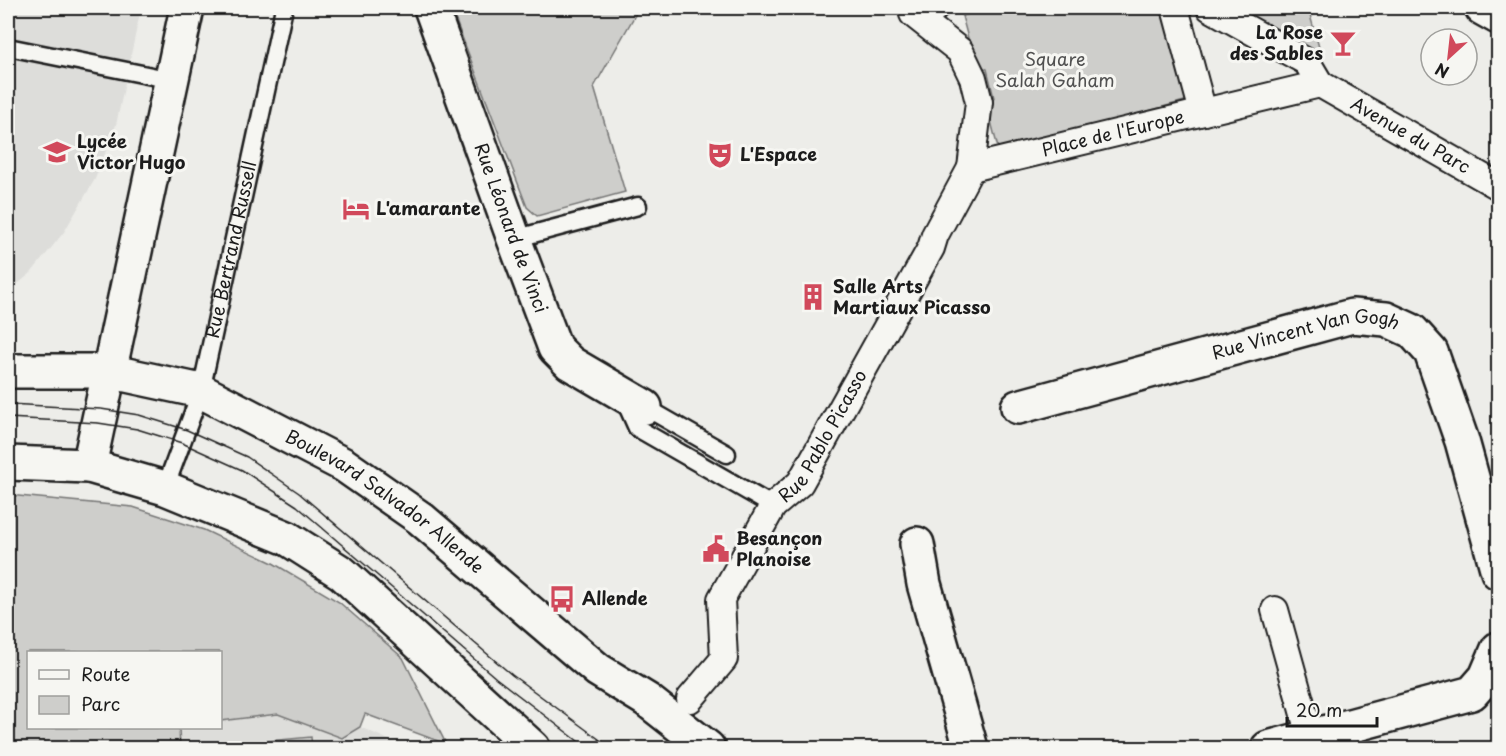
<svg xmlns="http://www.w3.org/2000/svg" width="1506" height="756" viewBox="0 0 1506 756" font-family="'Playpen Sans',sans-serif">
  <rect width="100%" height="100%" fill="#edede9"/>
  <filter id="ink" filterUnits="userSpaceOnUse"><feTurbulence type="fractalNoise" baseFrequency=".0167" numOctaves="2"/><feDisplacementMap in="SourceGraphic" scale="12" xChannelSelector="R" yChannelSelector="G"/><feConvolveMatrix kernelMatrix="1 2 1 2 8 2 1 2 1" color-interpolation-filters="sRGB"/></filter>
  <g filter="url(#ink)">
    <path fill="#ddddda" d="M8 8H141L116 125 95 179 64 232 31 273 8 292Z
      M278 714 342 738 360 727 389 740 392 748H180L179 728H220L221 721Z"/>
    <path fill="#cececb" stroke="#757574" stroke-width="1.5" d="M451 8H639L594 87 625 192 537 216 527 207Z
      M992 8H1167L1188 100 999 152 988 110 994 98 987 69 975 64 962 16Z
      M1233 8H1308L1322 58Z
      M8 495 133 507 204 530 273 563 339 602 403 658 446 744 365 714 360 727 342 738 278 714 221 721 220 652H28V728H179L180 748H8Z
      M311 737 312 748H192Z"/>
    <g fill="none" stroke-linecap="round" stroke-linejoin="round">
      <defs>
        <g id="service">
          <path d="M8 47 172 80"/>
          <path d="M514 239 638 206"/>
          <path d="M624 399 637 428 773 506"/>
          <path d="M645 407 727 454"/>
          <path id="s1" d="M165 488 201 391 284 8"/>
        </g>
        <g id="pedestrian">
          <path id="s2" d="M935 8 913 14 960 51 973 78 979 102 971 168 1320 84"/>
          <path d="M1175 8 1203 112"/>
          <path d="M1210 8 1307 62 1320 84"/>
          <path id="s3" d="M1320 84 1498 186"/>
          <path d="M1275 610 1310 736"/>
          <path id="s4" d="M690 699 724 659 721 599 773 506 800 483 931 248 935 235 971 168"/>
        </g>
        <g id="minor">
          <path id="s5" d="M431 8 514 239 555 348 570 363 645 407"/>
          <path d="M1482 8 1498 17"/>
          <path id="s6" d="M1018 407 1352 316 1386 319 1412 331 1431 352 1462 441 1498 572"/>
          <path d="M89 466 187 8"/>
          <path d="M917 544 924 584 971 748"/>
          <path d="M1268 748 1472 693 1486 677 1498 649"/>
        </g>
        <g id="tertiary">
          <path id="s7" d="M8 371H108L201 391 344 465 420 518 598 670 647 700 708 748"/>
          <path d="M8 463 89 466 165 488 287 538 342 573 533 748"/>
        </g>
      </defs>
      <use href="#service" stroke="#1c1c1c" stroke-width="21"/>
      <use href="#pedestrian" stroke="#1c1c1c" stroke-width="30"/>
      <use href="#minor" stroke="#1c1c1c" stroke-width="38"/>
      <use href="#tertiary" stroke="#1c1c1c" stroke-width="38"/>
      <use href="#service" stroke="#f6f6f2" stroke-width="16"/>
      <use href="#pedestrian" stroke="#f6f6f2" stroke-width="26"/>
      <use href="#minor" stroke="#f6f6f2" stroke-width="33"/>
      <use href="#tertiary" stroke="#f6f6f2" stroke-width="33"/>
      <path stroke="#1c1c1c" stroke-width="1.5" d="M8 404 101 409 139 415 187 430 247 457 299 493 512 675 611 748
        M8 418 98 423 137 429 182 443 242 470 297 506 496 678 587 748"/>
    </g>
  </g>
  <defs>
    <symbol id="bar-bare" viewBox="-9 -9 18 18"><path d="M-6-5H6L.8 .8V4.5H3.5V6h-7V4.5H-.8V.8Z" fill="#d1495b" stroke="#f6f6f2" stroke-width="2.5" paint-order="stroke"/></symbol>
    <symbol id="school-bare" viewBox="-9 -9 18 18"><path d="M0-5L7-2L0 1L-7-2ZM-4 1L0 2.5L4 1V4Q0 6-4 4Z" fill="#d1495b" stroke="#f6f6f2" stroke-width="2.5" paint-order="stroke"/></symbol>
    <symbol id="theatre-bare" viewBox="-9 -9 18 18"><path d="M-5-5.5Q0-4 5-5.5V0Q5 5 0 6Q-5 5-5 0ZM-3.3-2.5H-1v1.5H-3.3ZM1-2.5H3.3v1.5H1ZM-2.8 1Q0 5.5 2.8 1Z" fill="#d1495b" stroke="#f6f6f2" stroke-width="2.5" paint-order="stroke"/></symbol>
    <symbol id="hotel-bare" viewBox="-9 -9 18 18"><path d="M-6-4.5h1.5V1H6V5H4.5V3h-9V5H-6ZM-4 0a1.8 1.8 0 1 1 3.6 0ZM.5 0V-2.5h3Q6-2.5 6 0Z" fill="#d1495b" stroke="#f6f6f2" stroke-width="2.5" paint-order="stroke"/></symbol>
    <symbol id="building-bare" viewBox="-9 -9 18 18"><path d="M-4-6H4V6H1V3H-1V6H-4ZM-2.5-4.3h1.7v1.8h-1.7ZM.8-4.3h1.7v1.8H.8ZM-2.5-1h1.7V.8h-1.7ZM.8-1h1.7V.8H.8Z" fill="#d1495b" stroke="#f6f6f2" stroke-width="2.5" paint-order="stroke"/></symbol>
    <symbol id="civic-bare" viewBox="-9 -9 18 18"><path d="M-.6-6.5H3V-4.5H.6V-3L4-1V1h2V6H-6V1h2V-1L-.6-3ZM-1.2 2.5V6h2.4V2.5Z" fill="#d1495b" stroke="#f6f6f2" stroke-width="2.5" paint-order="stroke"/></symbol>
    <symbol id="bus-bare" viewBox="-9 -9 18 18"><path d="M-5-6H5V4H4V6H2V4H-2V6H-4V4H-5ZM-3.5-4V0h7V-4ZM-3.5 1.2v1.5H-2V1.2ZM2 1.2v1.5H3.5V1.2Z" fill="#d1495b" stroke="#f6f6f2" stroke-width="2.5" paint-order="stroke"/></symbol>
  </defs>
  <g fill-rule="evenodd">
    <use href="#bar-bare" x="1324" y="24" width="38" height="38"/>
    <use href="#school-bare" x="38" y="133" width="38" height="38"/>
    <use href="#theatre-bare" x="701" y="136" width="38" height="38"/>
    <use href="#hotel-bare" x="337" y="190" width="38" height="38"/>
    <use href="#building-bare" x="794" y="278" width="38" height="38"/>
    <use href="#civic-bare" x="697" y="530" width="38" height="38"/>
    <use href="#bus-bare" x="543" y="580" width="38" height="38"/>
  </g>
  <g text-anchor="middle" stroke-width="6" stroke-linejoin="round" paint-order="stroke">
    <g font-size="18" font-weight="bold" fill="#1c1c1c" stroke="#f6f6f2" text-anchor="start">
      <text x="1323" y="39" text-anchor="end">La Rose<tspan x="1323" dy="21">des Sables</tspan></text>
      <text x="77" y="148">Lycée<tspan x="77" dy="21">Victor Hugo</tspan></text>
      <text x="740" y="161">L'Espace</text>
      <text x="376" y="215">L'amarante</text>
      <text x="833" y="293">Salle Arts<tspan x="833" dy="21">Martiaux Picasso</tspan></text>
      <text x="736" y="545">Besançon<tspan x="736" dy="21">Planoise</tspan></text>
      <text x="582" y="605">Allende</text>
    </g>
    <g font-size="18" fill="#515151" stroke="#f6f6f2">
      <text x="1055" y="66">Square<tspan x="1055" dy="21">Salah Gaham</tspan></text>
    </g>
    <g font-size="18" fill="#1c1c1c" stroke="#f6f6f2">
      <text dy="6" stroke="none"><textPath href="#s2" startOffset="350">Place de l'Europe</textPath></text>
      <text dy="6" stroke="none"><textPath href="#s3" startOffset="104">Avenue du Parc</textPath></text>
      <text dy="6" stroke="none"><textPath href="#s5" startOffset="234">Rue Léonard de Vinci</textPath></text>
      <text dy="6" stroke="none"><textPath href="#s1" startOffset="248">Rue Bertrand Russell</textPath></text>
      <text dy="6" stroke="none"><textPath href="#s6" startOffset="298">Rue Vincent Van Gogh</textPath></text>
      <text dy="6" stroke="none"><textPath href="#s4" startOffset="306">Rue Pablo Picasso</textPath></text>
      <text dy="6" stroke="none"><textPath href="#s7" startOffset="410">Boulevard Salvador Allende</textPath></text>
    </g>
  </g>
  <rect width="1506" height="756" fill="none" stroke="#f6f6f2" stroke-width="30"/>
  <rect x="15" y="15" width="1476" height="726" fill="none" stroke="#1c1c1c" stroke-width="2" filter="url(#ink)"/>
  <rect x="27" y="651" width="195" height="78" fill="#f6f6f2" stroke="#9f9f9c" stroke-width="1.5"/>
  <rect x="39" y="670" width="30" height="9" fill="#f6f6f2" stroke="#9f9f9c" stroke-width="1.5"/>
  <text x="81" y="681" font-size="18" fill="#1c1c1c">Route</text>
  <rect x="39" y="696" width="30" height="18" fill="#cececb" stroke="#9f9f9c" stroke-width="1.5"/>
  <text x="81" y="711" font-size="18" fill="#1c1c1c">Parc</text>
  <g transform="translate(1449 57) rotate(207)"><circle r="28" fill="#f6f6f2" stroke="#9f9f9c" stroke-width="1.5"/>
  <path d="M0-4.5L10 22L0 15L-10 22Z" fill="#d1495b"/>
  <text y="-9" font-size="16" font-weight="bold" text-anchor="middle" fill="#1c1c1c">N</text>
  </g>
  <path d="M1287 717v9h90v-9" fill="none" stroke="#1c1c1c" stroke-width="3"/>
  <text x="1296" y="717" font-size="18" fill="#1c1c1c" stroke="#f6f6f2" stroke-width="4.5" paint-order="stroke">20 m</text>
</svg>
